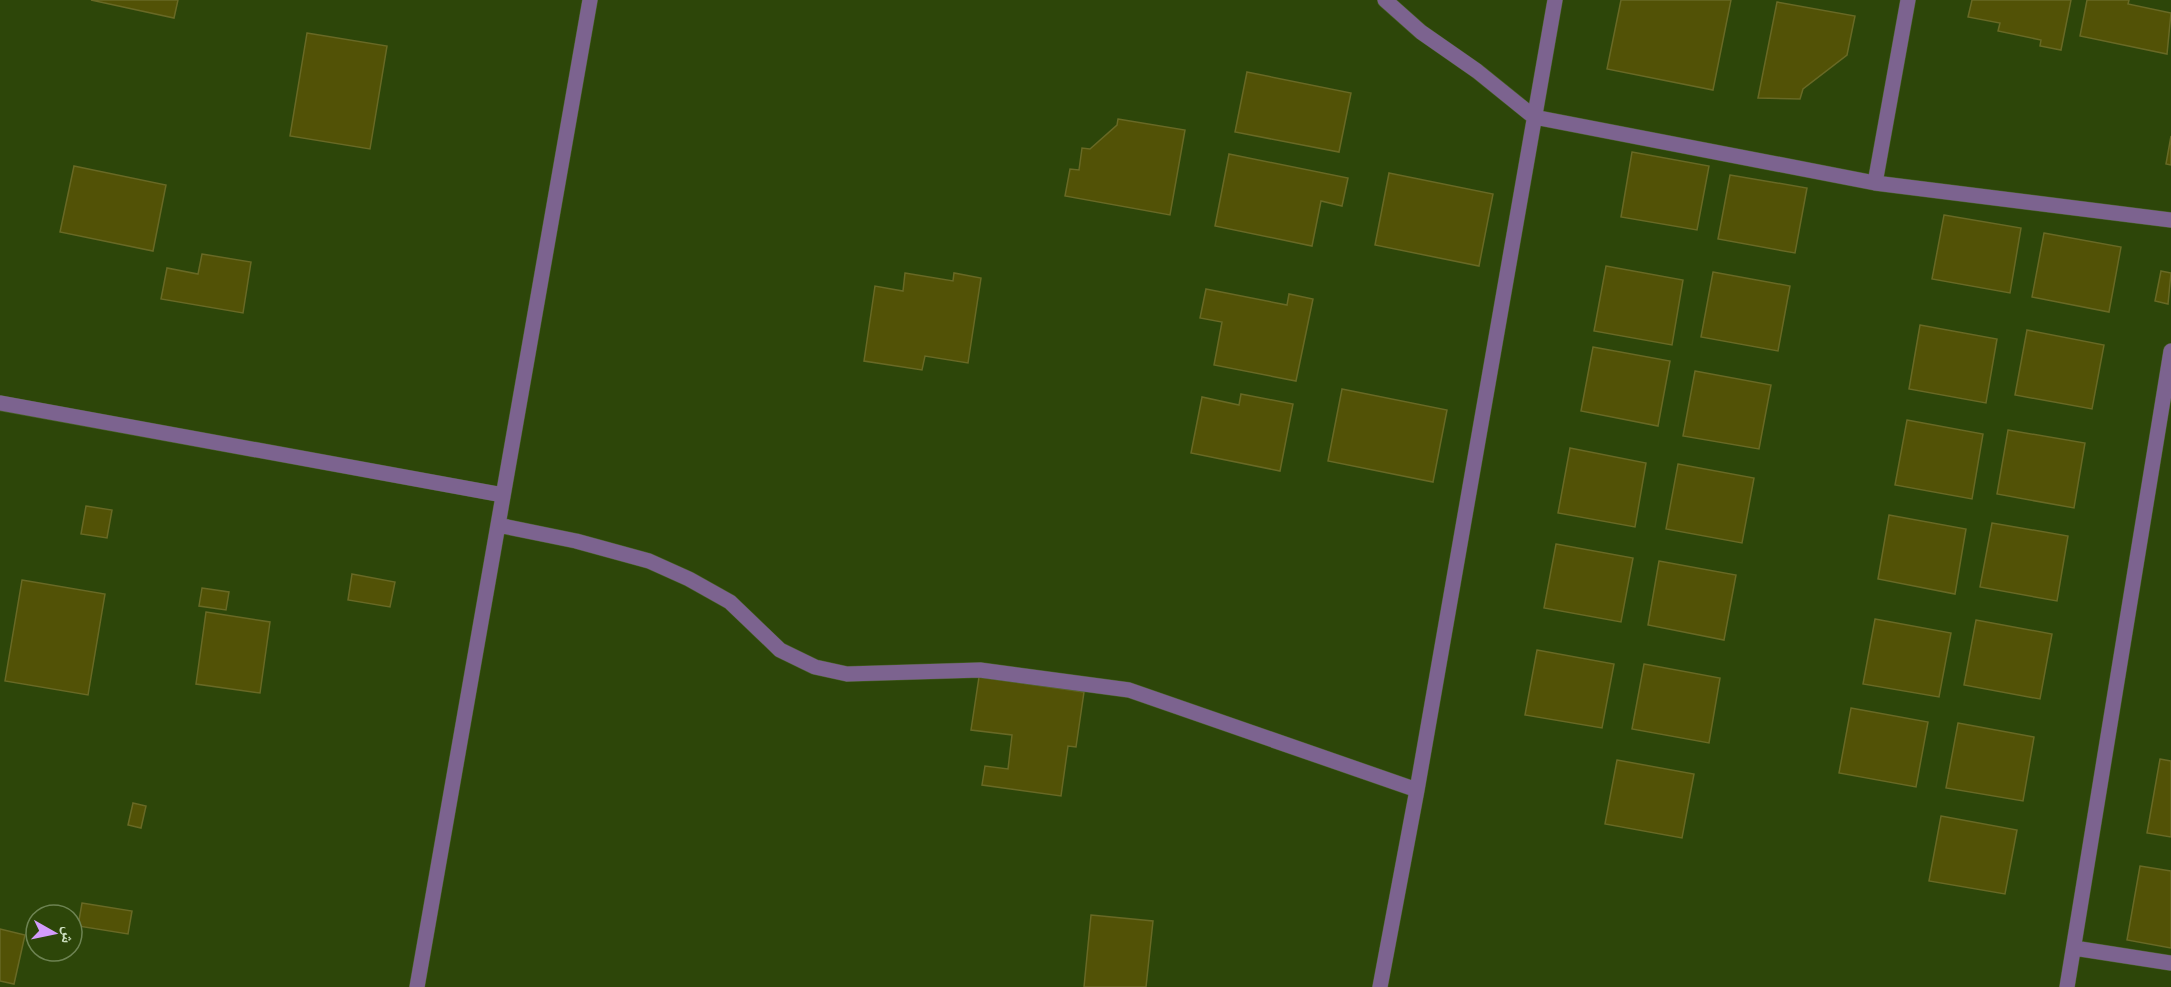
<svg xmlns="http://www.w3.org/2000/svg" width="2171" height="987" viewBox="0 0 2171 987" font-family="'Times New Roman','Noto Naskh Arabic',serif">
  <rect width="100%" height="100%" fill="#2d4609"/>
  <path fill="#525206" stroke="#686925" stroke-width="1.5" d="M91 0H178L174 18Z
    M1621 0H1731L1713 90 1607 69Z
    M1972 0H2071L2061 50 2040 46 2041 40 1998 31 2000 23 1968 17Z
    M2087 0H2129L2128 4 2171 13 2167 54 2080 36Z
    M1777 2 1855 16 1847 55 1803 89 1800 99 1758 98Z
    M307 33 387 46 370 149 290 136Z
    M1247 72 1351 93 1339 152 1235 132Z
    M1118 119 1185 130 1170 215 1065 196 1070 169 1079 170 1082 148 1090 149 1117 125Z
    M2171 136V165L2166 164Z
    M1632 152 1709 166 1697 230 1621 217Z
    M1229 154 1348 178 1342 206 1321 201 1312 246 1215 226Z
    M74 166 166 185 153 251 60 232Z
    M1389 173 1493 194 1479 266 1375 245Z
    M1730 175 1807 188 1795 253 1718 239Z
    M1944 215 2021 228 2010 293 1932 279Z
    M2044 233 2121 247 2109 312 2032 297Z
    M202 254 251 262 243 313 161 299 167 268 198 274Z
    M1606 266 1683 280 1672 345 1594 331Z
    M2161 271 2171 273 2168 304 2155 301Z
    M1713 272 1790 286 1778 351 1701 337Z
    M905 273 953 281 954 273 981 278 968 363 925 356 922 370 864 361 875 286 903 291Z
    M1206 289 1287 305 1289 294 1313 299 1296 381 1214 365 1222 322 1200 318Z
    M1920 325 1997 339 1986 403 1909 389Z
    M2027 330 2104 345 2092 409 2015 395Z
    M1593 347 1670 361 1658 426 1581 411Z
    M1695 371 1771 385 1759 449 1683 436Z
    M1342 389 1447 410 1433 482 1328 461Z
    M1241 394 1293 404 1280 471 1191 453 1202 397 1239 405Z
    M1907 420 1983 434 1972 499 1895 485Z
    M2008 430 2085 443 2074 508 1997 494Z
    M1570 448 1646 463 1635 527 1558 513Z
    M1678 464 1754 478 1742 543 1666 529Z
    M86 506 112 510 107 538 81 534Z
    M1889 515 1966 529 1955 594 1878 579Z
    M1992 523 2068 536 2057 601 1980 587Z
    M1556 544 1633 558 1621 622 1544 608Z
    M1659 561 1736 575 1724 640 1648 625Z
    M352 574 395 582 390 607 348 600Z
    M22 580 105 594 88 695 5 681Z
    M202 588 229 592 226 610 199 606Z
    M206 612 270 622 260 693 196 684Z
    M1875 619 1951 633 1939 697 1863 684Z
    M1976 620 2052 634 2040 699 1964 685Z
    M1537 650 1614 664 1602 728 1525 715Z
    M1644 664 1720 678 1709 743 1632 729Z
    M979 677 1084 692 1076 747 1068 746 1061 796 982 785 985 766 1008 769 1012 735 971 730Z
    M1851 708 1928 722 1916 787 1839 773Z
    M1958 723 2034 737 2023 801 1946 788Z
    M2160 759 2171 761V837L2147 833Z
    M1617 760 1694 774 1682 838 1605 824Z
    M133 803 146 806 141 828 128 825Z
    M1941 816 2017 830 2005 894 1929 881Z
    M2140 866 2171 871V948L2127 940Z
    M82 903 132 911 128 934 78 926Z
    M1091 915 1153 921 1146 987H1084Z
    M0 929 25 935 14 984 0 981Z"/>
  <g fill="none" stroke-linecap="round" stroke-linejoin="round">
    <defs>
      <path id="minor" d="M1385 0 1421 32 1477 71 1534 117 1875 183 2171 220
        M1875 183 1908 0
        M0 403 503 495
        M498 525 576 541 649 561 689 579 730 602 780 650 815 667 847 674 980 670 1129 690 1417 790
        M2074 948 2171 963
        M417 987 590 0
        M1380 987 1417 790 1555 0
        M2067 987 2171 351"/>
    </defs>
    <use href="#minor" stroke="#4a622a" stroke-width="16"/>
    <use href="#minor" stroke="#7c638f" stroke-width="15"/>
  </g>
  <g transform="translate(54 933) rotate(99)"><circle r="28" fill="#2d4609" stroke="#6d8352" stroke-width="1.5"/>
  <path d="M0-4.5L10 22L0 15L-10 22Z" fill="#d49cfc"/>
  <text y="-9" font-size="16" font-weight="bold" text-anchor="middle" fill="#cedfc0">ش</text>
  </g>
</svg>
